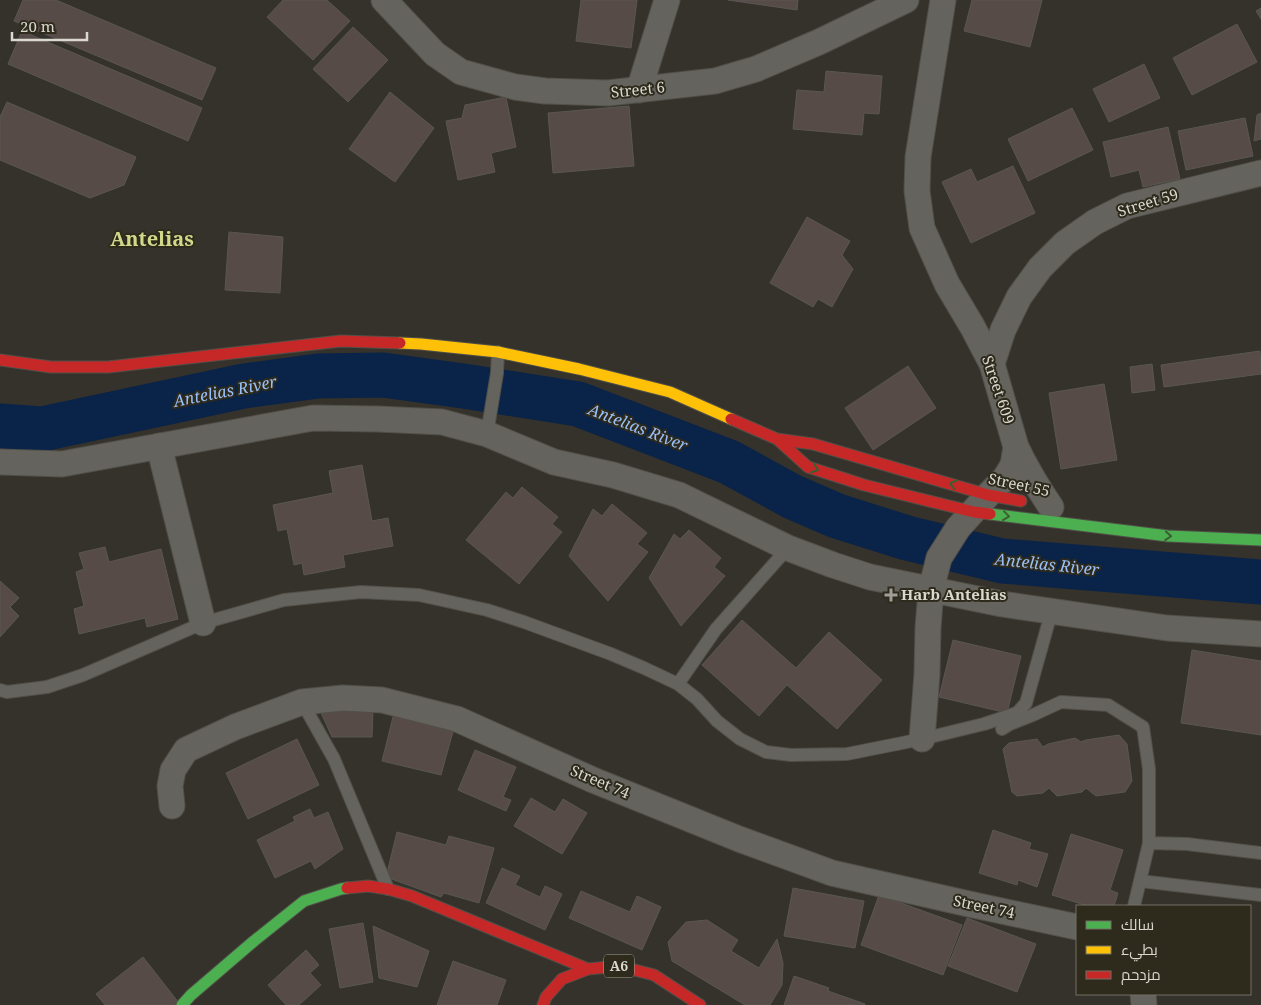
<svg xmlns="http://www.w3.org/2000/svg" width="1261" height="1005" viewBox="0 0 1261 1005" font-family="'Noto Serif',Cairo,serif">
  <rect width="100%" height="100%" fill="#34322b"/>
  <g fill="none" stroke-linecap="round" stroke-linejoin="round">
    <path stroke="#0a2348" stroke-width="45" d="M0 426 42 429 244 386 318 376 383 375 463 386 578 404 729 462 793 497 837 516 907 538 1002 561 1261 582"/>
  </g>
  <path fill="#574b48" stroke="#5a5653" d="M23 0H56L216 68 202 100 14 21Z
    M283 0H327L350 21 313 60 267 17Z
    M581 0H637L631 48 576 41Z
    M728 0H798L797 10Z
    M972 0H1042L1030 47 964 31Z
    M1261 8V19L1256 11Z
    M1237 24 1257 62 1192 95 1173 58Z
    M353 27 388 60 348 102 313 69Z
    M22 31 202 108 188 141 8 64Z
    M1144 64 1160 98 1109 122 1093 89Z
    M826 71 882 76 879 114 864 113 862 135 793 129 797 90 824 92Z
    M390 92 434 128 395 182 349 149Z
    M506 97 516 147 491 153 495 172 458 180 446 121 462 118 465 105Z
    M7 102 136 157 124 185 90 198 0 160V117Z
    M629 106 634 166 553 173 548 113Z
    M1072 108 1093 150 1028 181 1008 139Z
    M1261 113V139L1254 141 1257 115Z
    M1245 118 1253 156 1186 170 1178 131Z
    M1168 127 1180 179 1143 187 1139 170 1111 177 1103 142Z
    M1013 166 1035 213 971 243 942 182 971 169 977 182Z
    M807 217 850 241 842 255 853 269 832 307 818 299 813 307 770 283Z
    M229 232 283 237 280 293 225 290Z
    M1260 351 1261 374 1164 387 1161 365Z
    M1152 364 1155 390 1132 393 1130 367Z
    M908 366 936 408 873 450 845 408Z
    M1104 384 1117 460 1061 469 1049 393Z
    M362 465 372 521 388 518 393 546 343 555 345 567 304 575 302 563 294 565 287 529 278 531 273 505 333 493 329 471Z
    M522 487 558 517 552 524 562 532 519 584 466 540 506 492 513 498Z
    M612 504 647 533 637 544 648 552 608 601 569 556 593 509 602 516Z
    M689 530 721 558 714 567 725 576 681 626 649 578 674 534 680 539Z
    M105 547 109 562 161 549 178 619 147 627 145 618 79 634 74 609 84 606 76 572 84 569 79 553Z
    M0 581 19 598 10 607 19 616 0 637Z
    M742 620 796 668 829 632 882 680 837 729 787 685 759 716 702 665Z
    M953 640 1021 656 1007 713 939 697Z
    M1192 650 1261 661V735L1181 723Z
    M318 706 373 709 372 737H332Z
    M394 713 454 728 441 775 382 761Z
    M1119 735 1127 744 1132 781 1125 792 1096 796 1086 788 1082 792 1057 796 1049 788 1043 793 1017 796 1012 792 1003 749 1009 743 1037 739 1043 747 1048 744 1075 738 1081 742 1086 740Z
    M297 739 319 785 248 819 226 773Z
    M475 750 516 767 503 797 511 800 506 811 458 790Z
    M531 798 555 812 563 799 587 813 562 854 514 826Z
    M310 809 314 818 328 812 343 849 315 869 311 861 275 878 257 840 295 821 293 817Z
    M993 830 1031 843 1029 849 1048 854 1037 887 1018 880 1017 885 979 873Z
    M397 832 446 845 449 836 494 848 479 903 444 893 441 897 386 877Z
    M1071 834 1123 850 1110 890 1118 893 1114 906H1088L1052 895Z
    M502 868 520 876 515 885 540 897 545 886 562 894 545 930 486 903Z
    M793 888 864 901 855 948 784 936Z
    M581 891 630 912 637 896 661 907 642 950 569 918Z
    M879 895 962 925 943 975 861 945Z
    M967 918 1036 944 1017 992 948 966Z
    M707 920 738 940 731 951 759 968 777 939 783 963 782 985 770 1005H745L672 961 668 942 686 922Z
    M363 923 373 982 340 988 329 929Z
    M373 926 429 951 417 987 379 978Z
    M306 950 319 965 310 973 321 985 299 1005H286L268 985Z
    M143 957 179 1003 177 1005H105L96 994Z
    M453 961 506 980 497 1005H437Z
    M794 976 829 988 828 991 865 1004V1005H784Z"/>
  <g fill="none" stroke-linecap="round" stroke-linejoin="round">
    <defs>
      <path id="lane" d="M487 434 497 373 498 352
        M678 684 716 629 788 548
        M0 690 7 692 47 687 83 675 203 623 284 600 361 592 419 595 487 610 524 622 611 654 644 668 678 684 697 699 717 721 740 739 766 752 791 755 847 754 922 739 984 724 1017 713 1026 703 1052 610
        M302 702 334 759 388 889
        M1002 729 1010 724 1033 715 1061 702 1108 705 1143 727 1149 769V843
        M1140 881 1261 895
        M1134 906 1149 843 1187 844 1261 853"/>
      <path id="street" d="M384 0 435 54 461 72 515 87 545 91 608 93 715 81 756 69 819 42 906 0
        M639 90 667 0
        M992 364 1003 330 1019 297 1040 268 1065 243 1095 222 1127 206 1261 173
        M159 446 203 623
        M1016 447C1026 468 1038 488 1051 507
        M0 462 62 464 313 418 378 419 442 422 487 434 554 462 613 475 679 495 788 548 833 565 870 577 1002 604 1167 628 1261 634
        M922 739 927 674 928 628 931 590 939 558 958 528 988 495 1005 478 1013 465 1016 447 992 364 972 326 947 284 922 228 917 191 918 157 943 0
        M172 806 170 786 173 770 186 750 235 727 302 702 343 698 382 700 457 719 593 780 739 839 832 873 969 904 1077 927
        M1143 994 1144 1005"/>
      <path id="fast" d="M990 514 1168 536 1261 540
        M182 1005 191 995 254 941 304 901 341 889 347 888"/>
      <path id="slow" d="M400 343 421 344 498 352 579 369 670 392 731 419"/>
      <path id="jam" d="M0 360 51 367H108L341 341 400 343
        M731 419 777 439 808 467 864 485 974 512 990 514
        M777 439 813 444 988 495 1021 501
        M347 888 368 886 388 889 412 896 588 969
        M543 1005 546 997 562 979 588 969 619 966 654 975 700 1005"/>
    </defs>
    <use href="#lane" stroke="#514f48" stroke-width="14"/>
    <use href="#street" stroke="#514f48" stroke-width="27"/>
    <use href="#fast" stroke="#514f48" stroke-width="13"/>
    <use href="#slow" stroke="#514f48" stroke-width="13"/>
    <use href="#jam" stroke="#514f48" stroke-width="13"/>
    <use href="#lane" stroke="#65635e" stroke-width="12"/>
    <use href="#street" stroke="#65635e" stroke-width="25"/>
    <use href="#fast" stroke="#4caf50" stroke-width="11"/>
    <use href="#slow" stroke="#ffc107" stroke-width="11"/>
    <use href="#jam" stroke="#c62828" stroke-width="11"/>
  </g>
  <defs><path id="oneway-chevron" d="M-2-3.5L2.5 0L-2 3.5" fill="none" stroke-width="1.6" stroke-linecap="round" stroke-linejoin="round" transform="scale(1.25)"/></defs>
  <g stroke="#3a6031">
    <use href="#oneway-chevron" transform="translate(815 469) rotate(21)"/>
    <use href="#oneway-chevron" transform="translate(953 484) rotate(-163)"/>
    <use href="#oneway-chevron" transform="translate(1006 516) rotate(7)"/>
    <use href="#oneway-chevron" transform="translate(1168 536) rotate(5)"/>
  </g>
  <path fill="#a09e96" stroke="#2e2b1d" stroke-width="2" d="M888.5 587.5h5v5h5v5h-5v5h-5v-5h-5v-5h5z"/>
  <g text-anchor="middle" stroke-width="4" stroke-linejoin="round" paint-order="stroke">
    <rect fill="#2e2b1d" stroke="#a6a49a" stroke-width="1" x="604" y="954.5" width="30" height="23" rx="4"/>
    <g font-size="14" font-weight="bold" fill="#dad8cf">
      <text x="619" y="971">A6</text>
    </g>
    <g font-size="15" fill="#dad8cf" stroke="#2e2b1d">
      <text transform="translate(638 90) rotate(-6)" y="5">Street 6</text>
      <text transform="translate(1148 203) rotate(-17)" y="5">Street 59</text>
      <text transform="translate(998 390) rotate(71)" y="5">Street 609</text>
      <text transform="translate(1019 485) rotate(12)" y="5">Street 55</text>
      <text transform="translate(600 782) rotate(23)" y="5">Street 74</text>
      <text transform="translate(984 907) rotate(12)" y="5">Street 74</text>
    </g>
    <g font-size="15" font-weight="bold" fill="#dad8cf" stroke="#2e2b1d" text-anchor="start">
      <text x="901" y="600">Harb Antelias</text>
    </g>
    <g font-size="16" font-style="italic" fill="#9ac0f9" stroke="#2e2b1d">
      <text transform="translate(225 391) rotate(-11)" y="6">Antelias River</text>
      <text transform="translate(638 427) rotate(21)" y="6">Antelias River</text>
      <text transform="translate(1047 564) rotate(6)" y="6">Antelias River</text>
    </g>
    <g font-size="20" font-weight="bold" fill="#d1d88a" stroke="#2e2b1d">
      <text x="152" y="246">Antelias</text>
    </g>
  </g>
  <rect x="1076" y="905" width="175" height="90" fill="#2e2b1d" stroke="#737064"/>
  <rect x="1086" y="921" width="25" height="8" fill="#4caf50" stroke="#737064"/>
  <text x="1121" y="930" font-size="15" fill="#dad8cf">سالك</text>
  <rect x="1086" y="946" width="25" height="8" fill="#ffc107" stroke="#737064"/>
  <text x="1121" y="955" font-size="15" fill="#dad8cf">بطيء</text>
  <rect x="1086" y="971" width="25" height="8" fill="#c62828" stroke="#737064"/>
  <text x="1121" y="980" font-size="15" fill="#dad8cf">مزدحم</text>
  <path d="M12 32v8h75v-8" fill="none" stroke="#dad8cf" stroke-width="2.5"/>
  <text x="20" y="32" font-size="15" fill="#dad8cf" stroke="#2e2b1d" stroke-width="4" paint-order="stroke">20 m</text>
</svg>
